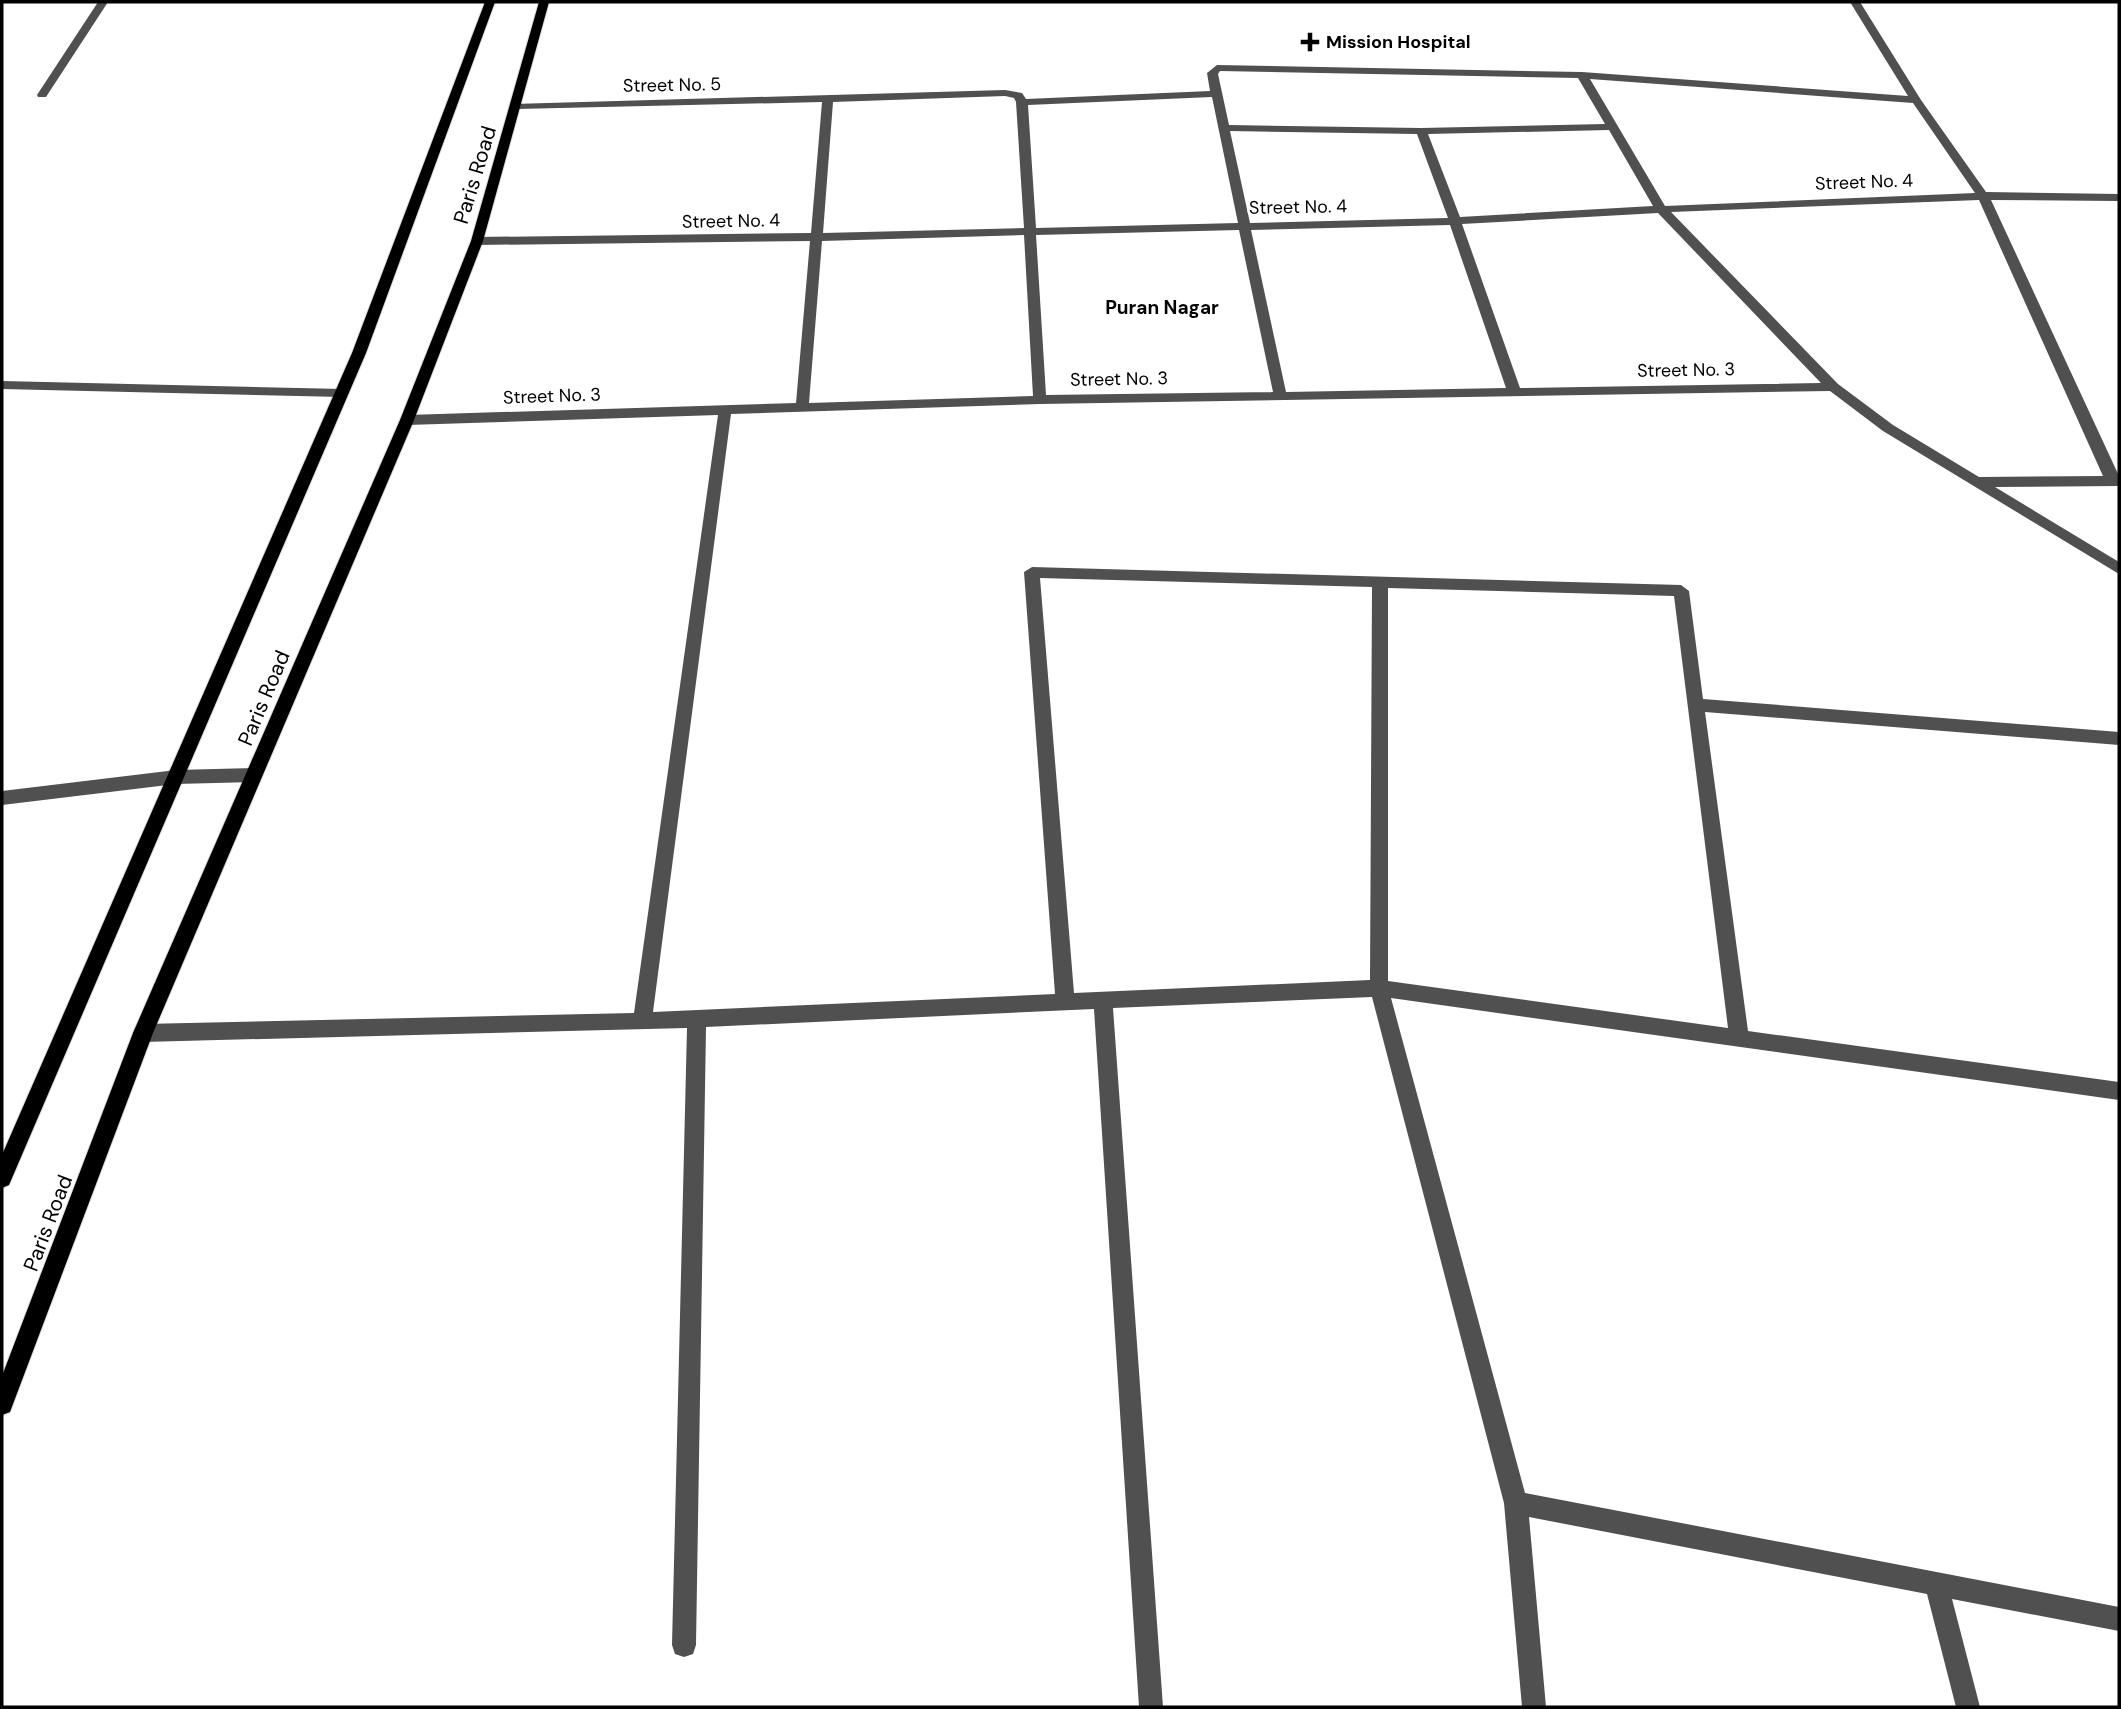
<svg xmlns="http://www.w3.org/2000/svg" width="2121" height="1709" viewBox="0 0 2121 1709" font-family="'DM Sans',sans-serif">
  <rect width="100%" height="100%" fill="#fff"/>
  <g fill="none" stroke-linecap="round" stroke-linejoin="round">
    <defs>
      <path id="major" d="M485 2H495L366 353 9 1185 2 1188V1155L352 353Z
        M539 2H549L483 241 414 420 153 1033 13 1404 10 1412 2 1415V1376L133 1033 400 420 471 241Z"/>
    </defs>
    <use href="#major" stroke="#dbdbdb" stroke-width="2"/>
    <path fill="#505050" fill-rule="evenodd" d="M98 2H108L46 97H38L37 95Z
      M1850 2H1860L1921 100 1986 192 2119 194V201L1991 200 2119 476V486L1995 487 2119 562V574L1883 431 1830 391 1040 404 731 414 653 1012 1055 994 1024 572 1032 567 1681 585 1689 591 1703 699 2119 732V745L1705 712 1748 1031 2119 1082V1100L1391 998 1525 1493 2119 1607V1631L1952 1599 1980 1707H1956L1927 1594 1529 1517 1546 1707H1522L1504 1503 1372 997 1113 1008 1163 1707H1139L1094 1009 706 1027 696 1645 693 1654 684 1657 675 1654 672 1645 687 1028 143 1042 136 1039 133 1033 136 1027 143 1024 634 1013 718 415 407 425 400 420 407 415 796 403 810 241 477 245 471 241 477 237 811 233 822 102 517 109 511 106 513 104 1005 90 1022 93 1026 99 1210 91 1207 73 1217 65 1582 72 1908 96ZM1220 71 1578 78 1605 124 1421 128 1229 125 1218 74ZM1590 79 1913 103 1975 193 1665 206ZM1005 96 1014 98 1016 102 1024 228 823 233 833 102ZM1212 97 1238 223 1036 228 1028 105ZM1609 130 1653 206 1460 217 1428 134ZM1230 131 1417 134 1448 218 1250 223ZM1979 200 2103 476 1979 477 1893 425 1838 384 1671 212ZM1658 213 1821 383 1520 388 1462 224ZM1450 225 1506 388 1286 392 1251 230ZM1239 230 1273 392 1046 395 1036 235ZM1024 235 1033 396 809 403 822 241ZM1040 578 1372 587 1370 980 1074 993ZM1388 588 1674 596 1728 1028 1388 981Z
      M2 381 342 389 349 393 342 397 2 389Z
      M254 768 260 770 262 775 260 780 254 782 176 784 2 805V791L176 770Z"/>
    <use href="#major" fill="#000" fill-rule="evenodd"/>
  </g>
  <path fill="#000" stroke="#fff" stroke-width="2.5" d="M1306.5 31.5h7v7h7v7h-7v7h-7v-7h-7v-7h7z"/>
  <g text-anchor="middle" stroke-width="5" stroke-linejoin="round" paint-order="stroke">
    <g font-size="18" font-weight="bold" fill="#000" stroke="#fff" text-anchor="start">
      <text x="1326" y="48">Mission Hospital</text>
    </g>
    <g font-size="18" fill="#000" stroke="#fff">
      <text transform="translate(672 85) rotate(-1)" y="6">Street No. 5</text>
      <text transform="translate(1864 182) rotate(-2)" y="6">Street No. 4</text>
      <text transform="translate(1298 207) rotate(-1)" y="6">Street No. 4</text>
      <text transform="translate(731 221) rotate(-1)" y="6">Street No. 4</text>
      <text transform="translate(1686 370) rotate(-1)" y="6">Street No. 3</text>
      <text transform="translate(1119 379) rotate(-1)" y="6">Street No. 3</text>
      <text transform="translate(552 396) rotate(-2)" y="6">Street No. 3</text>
    </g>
    <g font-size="19" font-weight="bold" fill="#000" stroke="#fff">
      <text x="1162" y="314">Puran Nagar</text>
    </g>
    <g font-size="21" fill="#000" stroke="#fff">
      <text transform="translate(475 175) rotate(-73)" y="7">Paris Road</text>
      <text transform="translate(264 698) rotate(-67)" y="7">Paris Road</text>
      <text transform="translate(48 1223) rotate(-69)" y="7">Paris Road</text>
    </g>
  </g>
  <rect width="2121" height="1709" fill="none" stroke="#000000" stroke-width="7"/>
</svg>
